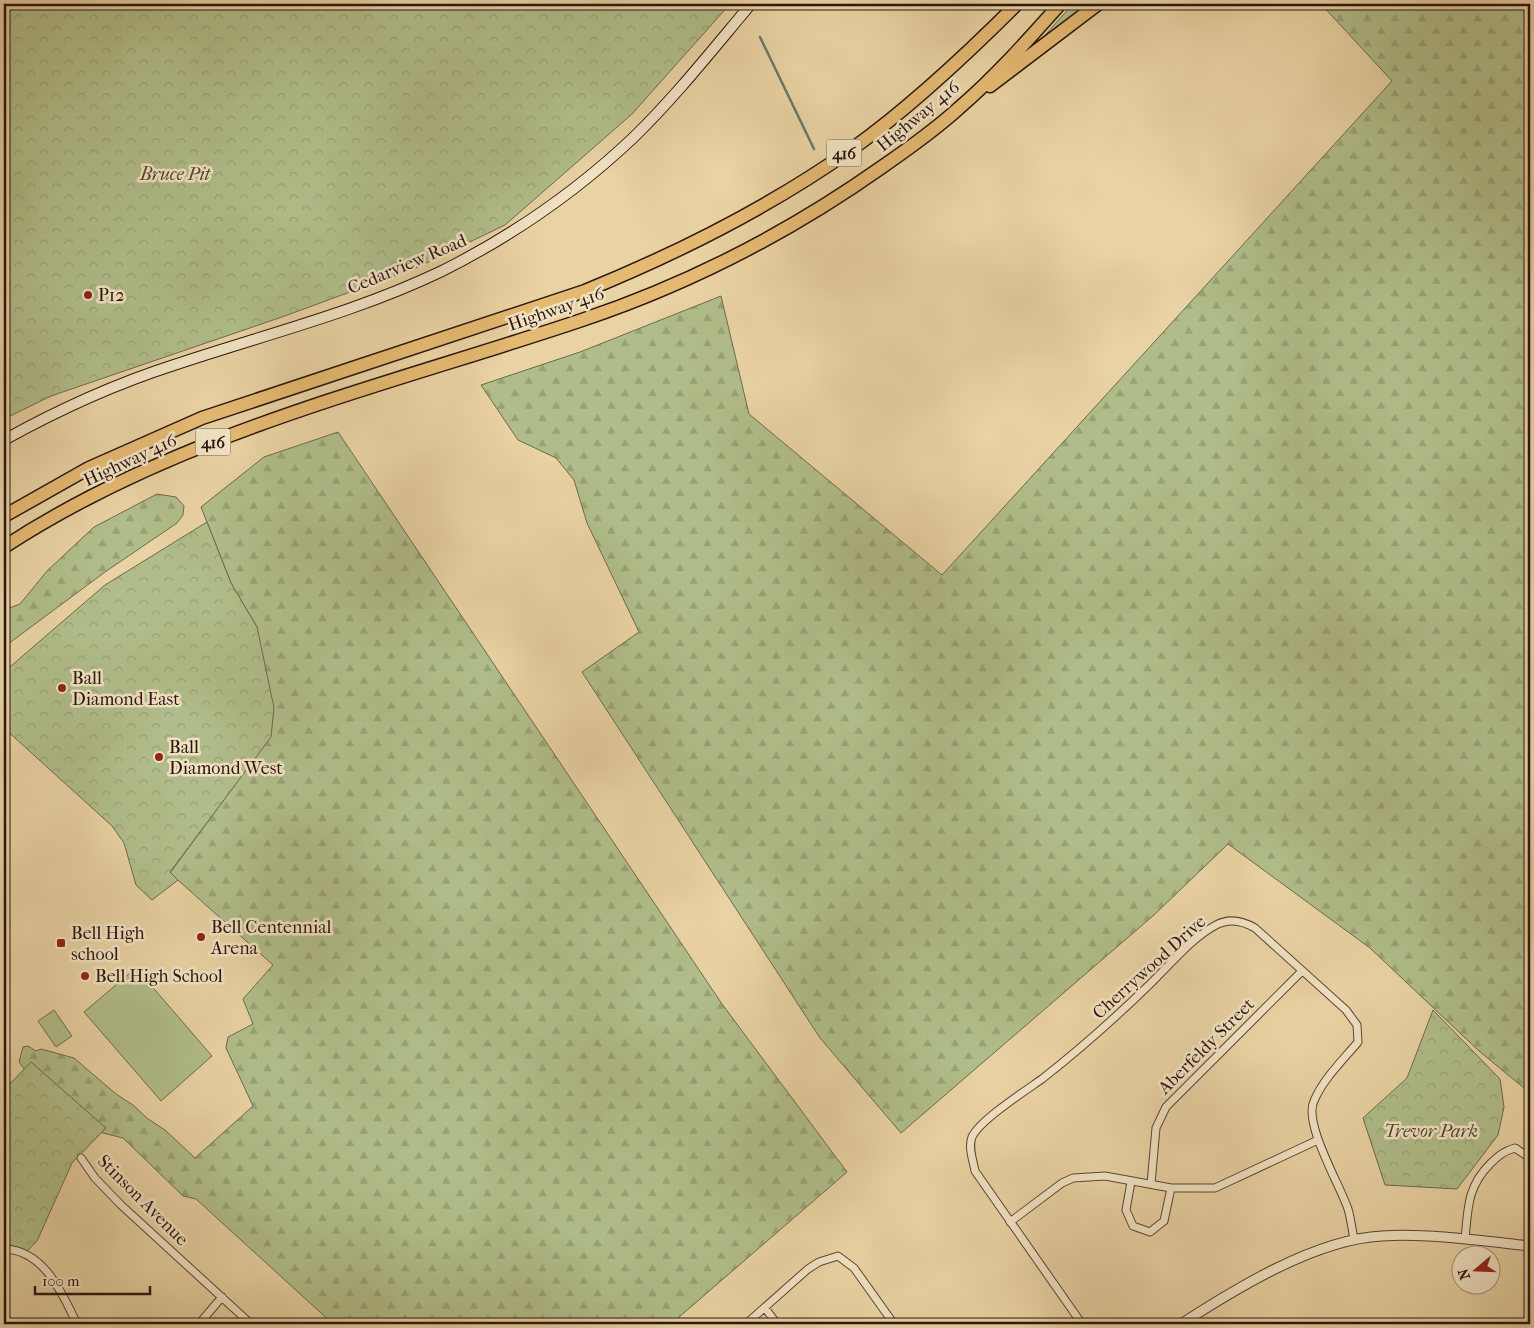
<svg xmlns="http://www.w3.org/2000/svg" width="1534" height="1328" viewBox="0 0 1534 1328" font-family="'IM FELL French Canon',serif">
  <defs>
    <pattern id="forest-firs" width="22" height="20" patternUnits="userSpaceOnUse" patternTransform="scale(1.25)"><rect width="22" height="20" fill="#b0bd8a"/><path d="M5 1l3.5 6h-7zM16 11l3.5 6h-7z" fill="#98a276"/></pattern>
    <pattern id="park-crowns" width="20" height="18" patternUnits="userSpaceOnUse" patternTransform="scale(1.25)"><rect width="20" height="18" fill="#b0bd8a"/><path d="M2 6a3 3 0 1 1 6 0M12 15a3 3 0 1 1 6 0" fill="none" stroke="#98a276"/></pattern>
  </defs>
  <rect width="100%" height="100%" fill="#e9d2a3"/>
  <filter id="stains"><feTurbulence type="fractalNoise" baseFrequency=".004" numOctaves="4"/><feColorMatrix values="0 0 0 0 .2 0 0 0 0 .09 0 0 0 0 .02 0 0 0 .5 -.17"/></filter>
  <radialGradient id="worn" r=".72"><stop offset=".6" stop-color="#630" stop-opacity="0"/><stop offset="1" stop-color="#630" stop-opacity=".3"/></radialGradient>
  <path fill="#b0bd8a" stroke="#6d6a4c" d="M1073 4H1091L1038 43Z
    M136 968 212 1056 161 1101 84 1012Z
    M54 1010 72 1036 56 1047 38 1021Z"/>
  <path fill="url(#forest-firs)" stroke="#6d6a4c" d="M1321 4H1530V1093L1479 1051 1370 948 1228 844 1154 915 901 1133 820 1038 582 672 639 632 587 523 574 480 556 458 518 440 481 385 580 352 721 296 749 414 942 575 1392 81Z
    M338 432 722 1004 847 1172 671 1324H333L196 1199 183 1196 123 1138 103 1133 84 1117 43 1094 19 1062 23 1047 28 1046 36 1051 41 1049 74 1058 116 1094 133 1105 148 1119 165 1130 195 1158 253 1106 226 1048 228 1037 253 1024 243 999 273 965 170 873 270 737 257 627 231 583 201 507 264 457Z
    M157 494 176 497 184 506 183 515 177 523 105 572 4 647V610L20 604 47 571 94 527Z"/>
  <path fill="url(#park-crowns)" stroke="#6d6a4c" d="M4 4H730L632 114 505 225 418 267 282 317 51 396 4 419Z
    M207 522 231 583 257 627 274 708 271 737 170 872 178 880 152 900 136 885 124 843 112 826 4 728V672L105 585Z
    M1433 1010 1500 1079 1504 1107 1498 1135 1457 1189 1385 1185 1363 1118 1407 1078Z
    M31 1062 106 1128 72 1163 37 1241 26 1252 4 1244V1090Z"/>
  <g fill="none" stroke-linecap="round" stroke-linejoin="round">
    <path stroke="#6b776a" stroke-width="2.5" d="M760 37 814 149"/>
    <defs>
      <path id="minor" d="M81 1158 95 1178 121 1205 251 1324
        M1131 1182 1126 1210 1133 1226 1150 1232 1164 1221 1171 1188
        M1151 1184 1156 1128 1166 1107 1302 971
        M1010 1222 1062 1183 1073 1178 1105 1176 1171 1188H1215L1318 1140
        M1465 1239C1468 1209 1467 1187 1490 1164 1498 1156 1504 1151 1515 1148L1530 1158
        M4 1249C44 1250 62 1293 77 1324
        M765 1308 777 1324
        M199 1324 222 1297
        M746 1324 808 1269 819 1262 838 1256 854 1268 894 1324
        M1082 1324 975 1171C973 1160 968 1147 972 1137 980 1120 1025 1091 1042 1079 1079 1050 1114 1019 1148 986 1169 966 1190 939 1216 925 1229 918 1243 921 1255 928L1346 1010 1357 1025 1358 1042C1343 1060 1323 1079 1314 1101 1303 1123 1340 1185 1348 1209 1351 1219 1352 1230 1354 1239"/>
      <path id="tertiary" d="M1181 1324C1235 1289 1316 1239 1382 1236 1428 1233 1484 1241 1530 1246"/>
      <path id="secondary" d="M4 440C58 410 115 384 174 365 263 335 357 312 442 271 512 236 577 191 634 137 676 96 713 49 751 4"/>
      <path id="motorway" d="M990 86 1098 4
        M4 516 89 468 202 418 585 291C678 253 770 207 852 149 911 107 966 55 1017 4
        M4 547C178 433 386 386 582 320 689 284 790 232 882 167 908 149 935 130 959 108 995 77 1028 40 1060 4"/>
    </defs>
    <use href="#minor" stroke="#5a4534" stroke-width="9"/>
    <use href="#tertiary" stroke="#5a4534" stroke-width="11"/>
    <use href="#secondary" stroke="#2a160f" stroke-width="12"/>
    <use href="#motorway" stroke="#2a160f" stroke-width="15"/>
    <use href="#minor" stroke="#f1e2c3" stroke-width="7"/>
    <use href="#tertiary" stroke="#f1e2c3" stroke-width="9"/>
    <use href="#secondary" stroke="#f1e2c3" stroke-width="10"/>
    <use href="#motorway" stroke="#e4b972" stroke-width="12"/>
  </g>
  <g fill="#8f2418" stroke="#f1e2c3" stroke-width="2">
    <circle cx="88" cy="295" r="5"/>
    <circle cx="62" cy="688" r="5"/>
    <circle cx="159" cy="757" r="5"/>
    <circle cx="201" cy="937" r="5"/>
    <rect x="56" y="938" width="10" height="10" rx="2.5"/>
    <circle cx="85" cy="976" r="5"/>
  </g>
  <g text-anchor="middle" stroke-width="5" stroke-linejoin="round" paint-order="stroke">
    <g fill="#f1e2c3" stroke="#665345" stroke-width="1">
      <rect x="826.5" y="139.5" width="35" height="27" rx="4"/>
      <rect x="195.5" y="428.5" width="35" height="27" rx="4"/>
    </g>
    <g font-size="16" font-weight="bold" fill="#2a160f">
      <text x="844" y="159">416</text>
      <text x="213" y="448">416</text>
    </g>
    <g font-size="18" fill="#2a160f" stroke="#f1e2c3">
      <text transform="translate(918 116) rotate(-39)" y="6">Highway 416</text>
      <text transform="translate(407 264) rotate(-23)" y="6">Cedarview Road</text>
      <text transform="translate(556 309) rotate(-19)" y="6">Highway 416</text>
      <text transform="translate(130 460) rotate(-25)" y="6">Highway 416</text>
      <text transform="translate(1149 967) rotate(-42)" y="6">Cherrywood Drive</text>
      <text transform="translate(1206 1046) rotate(-45)" y="6">Aberfeldy Street</text>
      <text transform="translate(143 1200) rotate(45)" y="6">Stinson Avenue</text>
    </g>
    <g font-size="18" font-style="italic" fill="#524834" stroke="#f1e2c3">
      <text x="175" y="180">Bruce Pit</text>
      <text x="1431" y="1137">Trevor Park</text>
    </g>
    <g font-size="18" fill="#2a160f" stroke="#f1e2c3" text-anchor="start">
      <text x="98" y="301">P12</text>
      <text x="72" y="684">Ball<tspan x="72" dy="21">Diamond East</tspan></text>
      <text x="169" y="753">Ball<tspan x="169" dy="21">Diamond West</tspan></text>
      <text x="211" y="933">Bell Centennial<tspan x="211" dy="21">Arena</tspan></text>
      <text x="71" y="939">Bell High<tspan x="71" dy="21">school</tspan></text>
      <text x="95" y="982">Bell High School</text>
    </g>
  </g>
  <rect width="1534" height="1328" fill="none" stroke="#e9d2a3" stroke-width="20"/>
  <rect x="5" y="5" width="1524" height="1318" fill="none" stroke="#2a160f" stroke-width="2.5"/>
  <rect x="10" y="10" width="1514" height="1308" fill="none" stroke="#2a160f"/>
  <g transform="translate(1476 1270) rotate(251)"><circle r="24" fill="#f1e2c3" stroke="#a1907b"/>
  <path d="M0-4L9 19L0 12L-9 19Z" fill="#8f2418"/>
  <text y="-8" font-size="14" font-weight="bold" text-anchor="middle" fill="#2a160f">N</text>
  </g>
  <path d="M35 1286v8h115v-8" fill="none" stroke="#2a160f" stroke-width="2.5"/>
  <text x="42" y="1286" font-size="15" fill="#2a160f" stroke="#f1e2c3" stroke-width="4" paint-order="stroke">100 m</text>
  <rect width="100%" height="100%" filter="url(#stains)"/>
  <rect width="100%" height="100%" fill="url(#worn)"/>
</svg>
